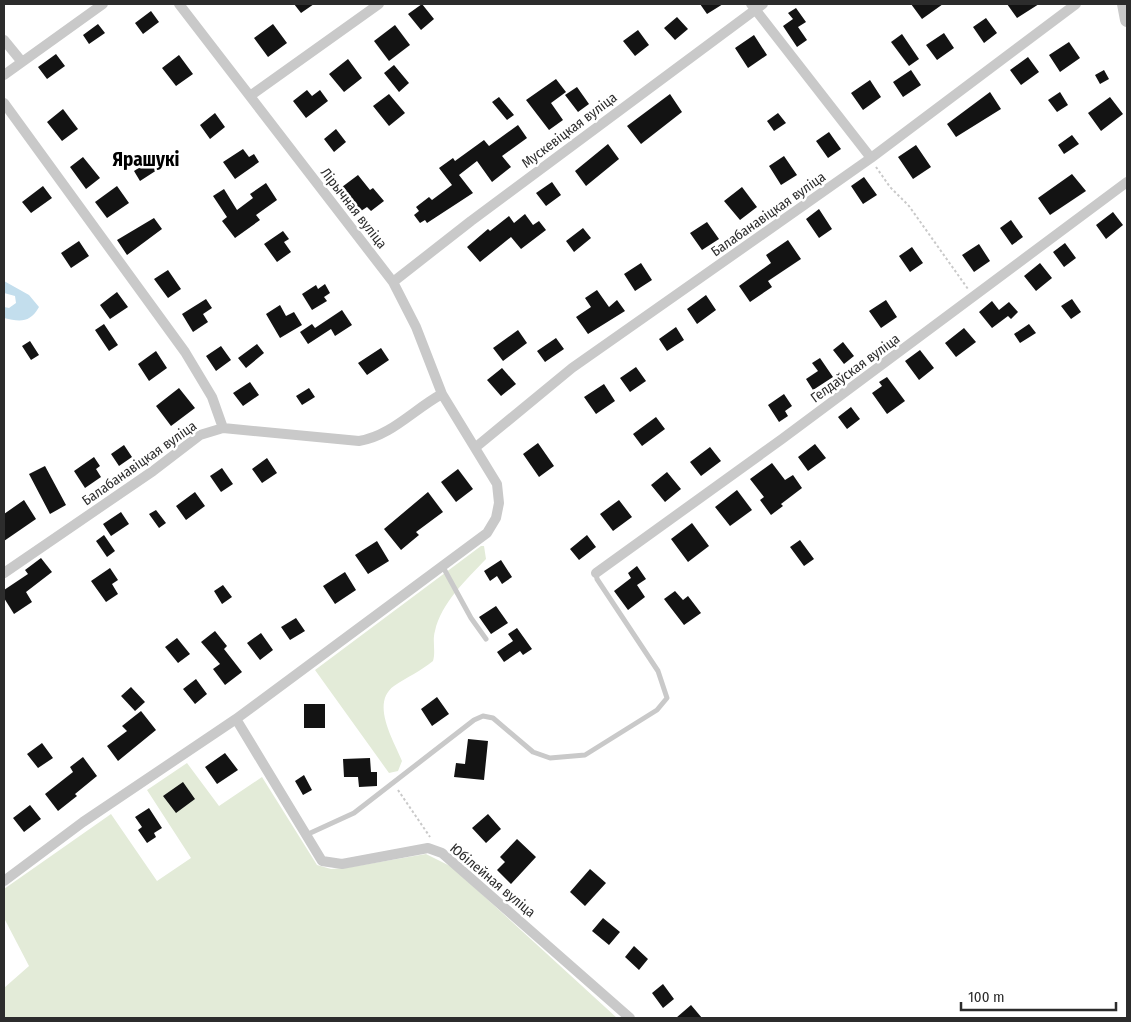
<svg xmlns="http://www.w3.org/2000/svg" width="1131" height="1022" viewBox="0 0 1131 1022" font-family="'Fira Sans Condensed',sans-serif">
  <rect width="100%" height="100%" fill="#fff"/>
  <path fill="#e3ebd8" d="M481 546H484L486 559C467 579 441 603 435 631 432 641 436 651 433 661 421 671 407 677 394 686 370 703 394 741 402 761L398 771 389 773 315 670Z
    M187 763 219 806 262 777 317 865 331 869 345 868 426 854 452 867 617 1018H4V988L29 966 4 918V889L111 814 157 881 191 858 147 790Z"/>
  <path fill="#c3deed" d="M4 281 29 295 39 307C30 323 20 322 4 318V307L9 308 16 303 15 296 4 293Z"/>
  <path fill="#131313" d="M294 4H314L301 13Z
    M422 4 434 19 421 30 408 14Z
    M700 4H723L707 14Z
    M911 4H943L922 19Z
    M1007 4H1039L1017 18Z
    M796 8 806 22 798 27 807 40 797 47 783 26 793 19 788 13Z
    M151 11 159 22 143 34 135 23Z
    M677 17 688 29 675 40 664 28Z
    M986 18 997 33 984 43 973 27Z
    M98 24 105 33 89 44 83 35Z
    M273 24 287 43 268 57 254 38Z
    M395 25 410 45 389 61 374 41Z
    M638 30 649 45 635 56 623 41Z
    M944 33 954 48 937 60 926 45Z
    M902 34 919 59 909 66 891 42Z
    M754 35 767 55 748 68 735 48Z
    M1069 42 1080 58 1060 72 1049 55Z
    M56 54 65 66 47 79 38 67Z
    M179 55 193 74 176 86 162 68Z
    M1028 57 1039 72 1021 85 1010 70Z
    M348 59 362 78 344 92 329 74Z
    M394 65 409 83 399 92 384 73Z
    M911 70 921 85 903 97 893 82Z
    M1104 70 1109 79 1100 84 1095 75Z
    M556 79 566 92 551 103 563 120 549 130 526 100Z
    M870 80 881 97 863 110 851 93Z
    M577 87 589 104 578 112 565 95Z
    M307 90 312 96 320 90 328 101 306 118 293 101Z
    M990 92 1001 109 956 137 947 124Z
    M1060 92 1068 105 1057 112 1048 100Z
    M389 94 405 113 389 126 373 106Z
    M670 94 682 112 641 144 627 126Z
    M499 97 514 115 507 120 492 102Z
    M1110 97 1123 114 1101 131 1088 113Z
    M63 109 78 129 62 141 47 122Z
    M215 113 225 127 210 139 200 125Z
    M778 113 786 123 774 131 767 121Z
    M518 125 527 138 502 156 511 167 492 182 477 161 459 175 473 193 427 223 425 220 420 223 414 215 419 211 416 207 429 197 432 200 452 185 439 168 453 158 455 161 484 140 489 146Z
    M336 129 346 142 334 152 324 139Z
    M829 132 841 149 828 158 816 141Z
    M1072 135 1079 144 1064 154 1058 145Z
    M608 144 619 159 586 186 575 171Z
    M916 145 931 167 913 179 898 157Z
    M243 149 249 157 254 154 259 162 235 179 223 162Z
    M784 156 797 175 781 185 769 166Z
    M83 157 100 178 86 189 70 167Z
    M151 160 157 170 140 181 134 171Z
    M1072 174 1086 191 1050 215 1038 198Z
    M358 175 370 190 373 188 384 201 371 211 367 207 361 211 342 187Z
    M864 177 877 195 863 204 851 186Z
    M552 182 561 195 546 206 536 193Z
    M266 183 277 200 256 215 260 220 235 238 222 221 227 217 213 196 224 189 237 210 253 198 250 194Z
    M43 186 52 198 31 213 22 202Z
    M117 186 129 203 107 218 95 202Z
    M742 187 757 207 740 220 724 201Z
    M819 209 832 229 819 238 806 219Z
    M1113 212 1123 225 1106 239 1096 225Z
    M525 214 533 225 539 221 546 230 521 249 511 237 480 262 467 247 488 229 490 231 509 216 514 223Z
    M154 218 162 229 127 255 117 240Z
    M1011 220 1023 237 1012 245 1000 228Z
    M707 222 719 239 702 250 690 233Z
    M583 228 591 238 574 252 566 241Z
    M283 231 289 239 284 242 291 252 277 262 264 244Z
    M788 240 801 259 768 281 772 287 750 302 739 286 771 263 766 255Z
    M79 241 89 256 71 268 61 253Z
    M1065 243 1076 258 1064 267 1053 252Z
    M979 244 990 261 974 272 962 255Z
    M912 247 923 263 910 272 899 256Z
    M641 263 652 280 635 291 624 274Z
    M1040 263 1052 278 1036 291 1024 276Z
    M168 270 181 289 168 298 154 279Z
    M325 284 330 293 324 297 327 301 312 310 302 294 316 285 318 289Z
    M597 290 609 307 617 300 625 311 588 334 576 317 591 307 585 298Z
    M117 292 128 307 110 319 100 305Z
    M706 295 716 310 697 324 687 309Z
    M206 299 212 308 203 314 208 322 193 332 182 314Z
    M1072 299 1081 312 1071 319 1061 306Z
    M886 300 897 317 881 328 869 311Z
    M992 301 999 310 1009 302 1018 312 1011 319 1008 316 992 328 979 312Z
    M280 305 286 316 294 312 302 325 280 338 266 314Z
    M342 310 352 325 335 336 331 329 308 344 300 332 312 324 315 328Z
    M104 324 118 345 109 351 95 330Z
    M1029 324 1036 333 1020 343 1014 334Z
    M676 327 684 340 667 351 659 339Z
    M964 328 976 342 956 357 945 343Z
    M518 330 527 343 503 361 493 348Z
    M556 338 564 349 545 362 537 351Z
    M30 341 39 355 31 360 22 346Z
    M843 342 854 356 844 364 833 350Z
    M257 344 264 353 246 368 238 358Z
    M221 346 231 360 216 371 206 356Z
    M381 348 389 360 367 375 358 363Z
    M920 350 934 368 919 380 905 361Z
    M156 351 167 368 149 381 138 364Z
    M820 358 833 377 813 390 806 379 818 371 812 363Z
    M636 367 646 381 630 392 620 378Z
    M502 368 516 384 501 396 487 380Z
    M887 377 905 401 887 414 872 393 882 386 879 382Z
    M250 382 259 395 243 406 233 393Z
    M604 384 615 401 596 414 584 397Z
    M179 388 195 408 171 426 156 406Z
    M309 388 315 397 302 405 296 396Z
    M784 394 792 406 785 411 788 416 779 422 768 405Z
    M851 407 860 419 847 429 838 417Z
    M656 417 665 429 642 446 633 434Z
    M538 443 554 466 539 477 523 454Z
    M815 444 826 458 808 471 798 457Z
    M124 445 132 457 119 466 111 454Z
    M710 447 721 461 701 476 690 462Z
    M94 457 100 466 96 469 101 477 85 488 74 471Z
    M267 458 277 473 262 483 252 469Z
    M772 463 785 480 793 475 802 488 781 504 783 506 771 515 760 500 764 497 750 479Z
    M45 466 66 505 50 514 29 474Z
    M222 468 233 484 221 492 210 476Z
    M458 469 473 489 456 502 441 482Z
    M667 472 681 489 665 502 651 485Z
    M737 490 752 510 730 526 715 507Z
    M195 492 205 506 186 520 176 506Z
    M428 492 443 512 416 532 419 535 401 550 384 529Z
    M24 500 36 519 4 541V514Z
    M619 500 632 517 613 531 600 514Z
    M156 510 166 523 159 528 149 514Z
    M121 512 129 524 111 536 103 524Z
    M692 523 709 546 688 562 671 539Z
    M104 535 115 551 107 557 96 541Z
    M587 535 596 547 579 560 570 549Z
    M800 540 814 559 804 566 790 547Z
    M377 541 389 561 368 574 355 555Z
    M41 558 52 572 26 592 32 602 14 614 4 598V590L28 574 25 570Z
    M501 560 512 577 502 584 497 576 490 581 484 571Z
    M637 566 646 579 637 585 645 597 628 610 614 591 631 578 628 573Z
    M110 568 118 580 112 584 118 594 106 602 91 581Z
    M345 572 356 590 335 604 323 586Z
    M223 585 232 597 222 604 214 591Z
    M675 591 683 600 688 596 701 613 684 625 664 599Z
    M496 606 508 623 491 634 479 617Z
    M296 618 305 631 290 640 281 627Z
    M517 628 532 649 523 655 520 651 504 662 497 652 513 641 508 634Z
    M215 631 227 646 224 649 242 672 225 685 213 669 220 664 201 642Z
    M261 633 273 650 260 660 247 643Z
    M177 638 190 654 178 663 165 647Z
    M196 679 207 694 195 704 183 689Z
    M131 687 145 702 135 711 121 696Z
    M437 697 449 714 432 726 421 709Z
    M304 704H325V728H304Z
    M141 711 156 730 118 761 107 746 127 731 122 726Z
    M468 739 488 741 484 780 454 777 456 763 465 764Z
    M42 743 53 758 38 768 27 754Z
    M225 753 238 770 217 784 205 767Z
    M83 757 97 776 75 794 77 796 58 811 45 794 73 772 70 767Z
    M370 758 371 772H377V786L359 787 358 777H344L343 759Z
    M304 775 312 790 303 795 295 781Z
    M183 782 195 799 176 813 163 796Z
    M30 805 41 819 24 832 13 818Z
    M149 808 162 828 154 833 156 837 147 843 138 830 142 827 135 817Z
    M488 814 501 829 486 843 472 828Z
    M517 839 536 857 511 884 497 870 505 862 500 857Z
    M590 869 606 883 585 906 570 892Z
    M603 918 620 932 609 945 592 931Z
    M634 946 648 959 639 970 625 957Z
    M663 984 674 999 663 1008 652 993Z
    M691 1005 702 1018H676Z"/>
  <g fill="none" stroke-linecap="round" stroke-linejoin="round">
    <path stroke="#c9c9c9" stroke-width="2" stroke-dasharray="2.5 2.5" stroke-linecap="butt" d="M876 167 890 187 909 206 968 289
      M398 790 430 837"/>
    <path stroke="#c9c9c9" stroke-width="5" d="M443 567 471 618 486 639
      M306 835 354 813 474 720 483 716 493 718 533 752 550 758 585 755 657 710 667 698 658 671 597 579 596 573"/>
    <path stroke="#c9c9c9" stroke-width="10" d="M751 4 871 158
      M4 40 22 62
      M4 75 103 4
      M250 96 379 4
      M4 103 185 352 212 397 223 428
      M393 282 471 221 763 4
      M476 447 572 368 871 158 1076 4
      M4 573 153 471 200 435 223 428 359 441C391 436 414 409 442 394
      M596 573 782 439 1127 182
      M236 719 322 861 342 864 428 848 442 853 630 1018
      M4 881 83 822 236 719 487 533 496 518 499 503 497 484 442 394 416 327 393 282 179 4"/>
    <path stroke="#c9c9c9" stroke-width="14" d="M1124 4 1127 20"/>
  </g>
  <g text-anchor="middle" stroke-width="5" stroke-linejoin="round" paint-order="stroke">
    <g font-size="14" fill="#2c2c2c" stroke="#fff">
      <text transform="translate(569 130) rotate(-37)" y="5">Мускевіцкая вуліца</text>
      <text transform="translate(354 208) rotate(52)" y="5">Лірычная вуліца</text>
      <text transform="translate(768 214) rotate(-35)" y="5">Балабанавіцкая вуліца</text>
      <text transform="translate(855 368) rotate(-36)" y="5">Гелдаўская вуліца</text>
      <text transform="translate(139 463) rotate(-35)" y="5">Балабанавіцкая вуліца</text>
      <text transform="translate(493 880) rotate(40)" y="5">Юбілейная вуліца</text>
    </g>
    <g font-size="19" font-weight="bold" fill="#000" stroke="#fff">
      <text x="146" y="166">Ярашукі</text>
    </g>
  </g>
  <rect width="1131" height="1022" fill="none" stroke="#2c2c2c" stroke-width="10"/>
  <path d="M961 1002v8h155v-8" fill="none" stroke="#2c2c2c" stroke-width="2.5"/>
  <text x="968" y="1002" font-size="15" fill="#2c2c2c" stroke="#ffffff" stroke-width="4" paint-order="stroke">100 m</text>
</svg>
